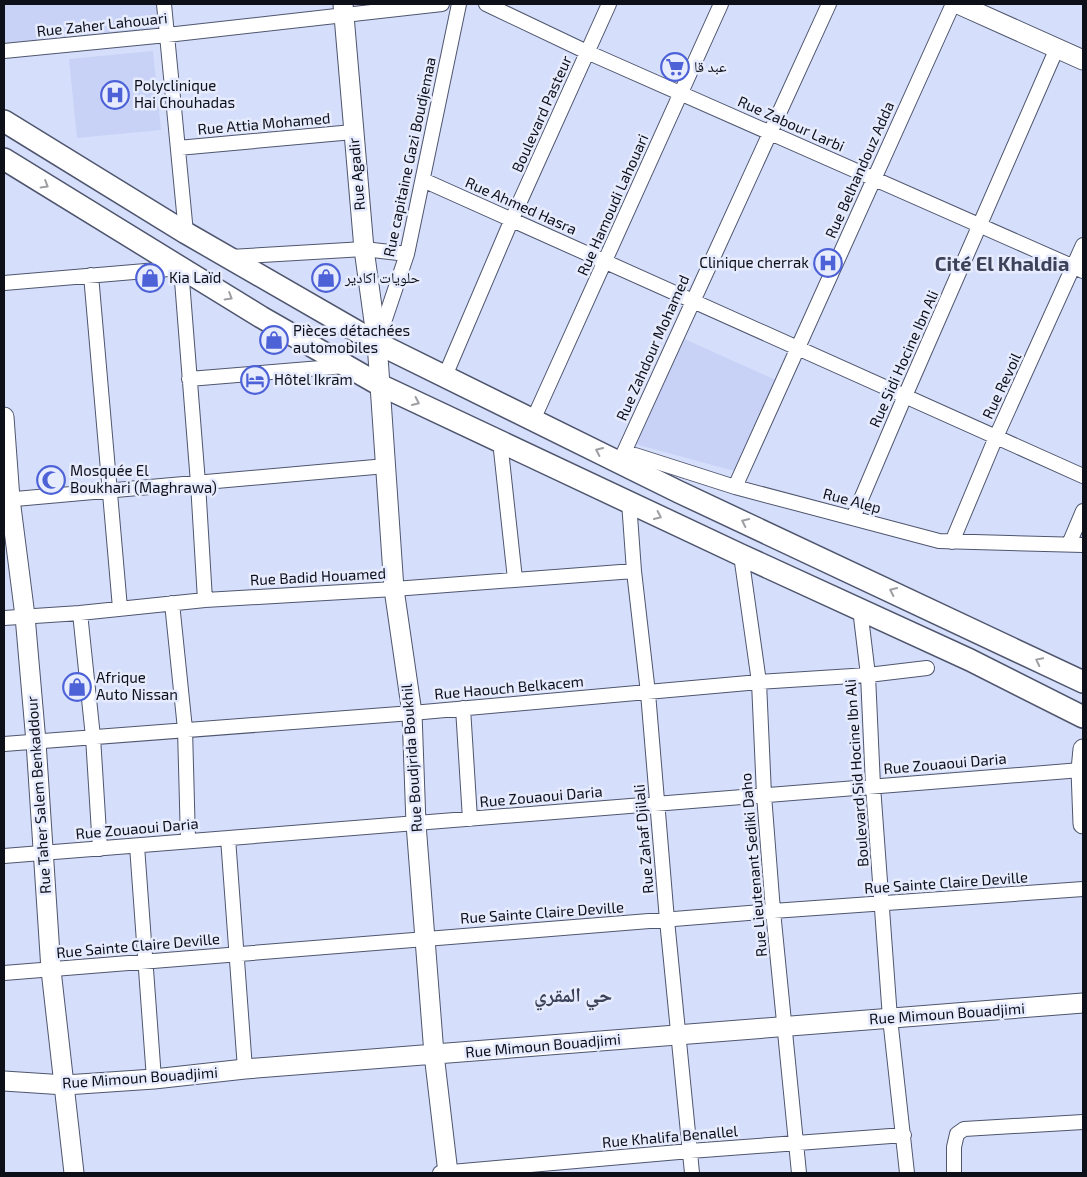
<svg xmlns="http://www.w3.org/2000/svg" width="1087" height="1177" viewBox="0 0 1087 1177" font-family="'Exo 2','Noto Naskh Arabic',sans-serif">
  <rect width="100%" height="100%" fill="#d5defb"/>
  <path fill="#c7d2f6" d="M4 4H157L159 30 4 47Z
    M153 51 161 130 77 138 69 59Z
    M680 337 776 380 738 472 635 444Z"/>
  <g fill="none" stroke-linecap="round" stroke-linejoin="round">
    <defs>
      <path id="street" d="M164 4 186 233
        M486 4 587 52 1083 271
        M4 51 167 35 442 4
        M178 148 353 132
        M423 180 1083 476
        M230 257 364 249 407 254
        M91 275 120 608
        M4 283 181 268 198 483 205 600
        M378 340 407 254 459 4
        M445 376 512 219 609 4
        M189 379 345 366
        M533 420 721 4
        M500 441 515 579
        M620 461 829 4
        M620 461 635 455 735 487 939 541 1083 545
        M735 487 953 4
        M4 500 386 466
        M629 502 634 571 648 693 667 920 692 1173
        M853 518 905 396 1057 48
        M952 542 996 437 1083 245
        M1069 544 1083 511
        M741 555 759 682 764 795 773 911 799 1173
        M172 603 185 729 188 841
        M860 609 868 675 873 786 890 1018 907 1173
        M80 613 93 737 100 849
        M4 618 80 613 205 600 394 589 634 571
        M463 708 470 819
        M4 744 412 713 759 682 868 675 927 668
        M228 838 245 1069
        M137 846 154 1079
        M4 856 1081 770
        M4 973 773 911 1083 889
        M440 1173 690 1151 904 1135
        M954 1173V1147L957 1134 964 1129 1083 1122"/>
      <path id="secondary" d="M343 4 364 249 377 343 380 385 394 589 412 713 416 824 434 1054 448 1173
        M958 4 1083 60
        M4 417 10 499 25 616 36 742 51 970 74 1173
        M1083 749 1081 770 1083 824
        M4 1081 65 1085 154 1079 245 1069 1083 1003"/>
      <path id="primary" d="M4 121 186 233 377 343 679 492 1083 682
        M4 159 261 317 380 385 741 555 970 660 1083 717"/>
    </defs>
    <use href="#street" stroke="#4f566e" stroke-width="16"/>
    <use href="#secondary" stroke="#4f566e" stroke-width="21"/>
    <use href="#primary" stroke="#4f566e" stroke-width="24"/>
    <use href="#street" stroke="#fff" stroke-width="14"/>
    <use href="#secondary" stroke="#fff" stroke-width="19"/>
    <use href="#primary" stroke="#fff" stroke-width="21"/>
  </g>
  <defs><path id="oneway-chevron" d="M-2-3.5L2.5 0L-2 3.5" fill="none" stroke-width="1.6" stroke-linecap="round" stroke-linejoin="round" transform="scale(1.25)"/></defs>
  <g stroke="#9e9fa3">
    <use href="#oneway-chevron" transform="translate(45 185) rotate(31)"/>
    <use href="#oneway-chevron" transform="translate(229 297) rotate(31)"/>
    <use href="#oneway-chevron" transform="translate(416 402) rotate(25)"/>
    <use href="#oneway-chevron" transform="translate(599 451) rotate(-155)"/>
    <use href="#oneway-chevron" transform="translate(658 516) rotate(25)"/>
    <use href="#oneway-chevron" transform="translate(745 522) rotate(-155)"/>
    <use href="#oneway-chevron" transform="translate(893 591) rotate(-155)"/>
    <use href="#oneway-chevron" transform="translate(1039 661) rotate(-154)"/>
  </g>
  <defs>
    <symbol id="supermarket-ring" viewBox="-11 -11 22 22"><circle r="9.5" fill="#e6ebfd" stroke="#4e62d8" stroke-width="1.5"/><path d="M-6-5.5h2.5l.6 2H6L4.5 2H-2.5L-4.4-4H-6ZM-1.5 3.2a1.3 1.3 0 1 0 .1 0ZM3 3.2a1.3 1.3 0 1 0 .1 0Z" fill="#4e62d8"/></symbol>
    <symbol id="hospital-ring" viewBox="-11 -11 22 22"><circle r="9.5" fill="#e6ebfd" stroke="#4e62d8" stroke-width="1.5"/><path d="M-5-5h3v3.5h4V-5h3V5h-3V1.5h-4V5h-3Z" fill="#4e62d8"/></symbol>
    <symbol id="shop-ring" viewBox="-11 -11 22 22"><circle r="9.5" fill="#e6ebfd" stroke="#4e62d8" stroke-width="1.5"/><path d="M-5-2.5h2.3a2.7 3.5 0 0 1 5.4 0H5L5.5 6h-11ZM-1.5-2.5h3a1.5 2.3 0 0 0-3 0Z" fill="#4e62d8"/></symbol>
    <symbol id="hotel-ring" viewBox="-11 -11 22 22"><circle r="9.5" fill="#e6ebfd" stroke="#4e62d8" stroke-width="1.5"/><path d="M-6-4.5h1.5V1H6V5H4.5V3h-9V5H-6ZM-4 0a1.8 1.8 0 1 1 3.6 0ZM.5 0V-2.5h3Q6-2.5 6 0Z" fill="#4e62d8"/></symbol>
    <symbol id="mosque-ring" viewBox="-11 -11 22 22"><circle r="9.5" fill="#e6ebfd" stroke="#4e62d8" stroke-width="1.5"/><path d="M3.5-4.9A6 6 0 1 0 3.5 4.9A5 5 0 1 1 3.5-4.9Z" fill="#4e62d8"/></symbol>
  </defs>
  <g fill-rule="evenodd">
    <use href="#supermarket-ring" x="659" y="51" width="32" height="32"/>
    <use href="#hospital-ring" x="99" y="79" width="32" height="32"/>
    <use href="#hospital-ring" x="812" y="247" width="32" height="32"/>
    <use href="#shop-ring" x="134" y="262" width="32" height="32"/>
    <use href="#shop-ring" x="310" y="262" width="32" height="32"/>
    <use href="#shop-ring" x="258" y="324" width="32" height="32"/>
    <use href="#hotel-ring" x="239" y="364" width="32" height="32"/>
    <use href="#mosque-ring" x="35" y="464" width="32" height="32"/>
    <use href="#shop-ring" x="61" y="671" width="32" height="32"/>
  </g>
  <g text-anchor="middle" stroke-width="5" stroke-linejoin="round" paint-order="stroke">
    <g font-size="15" fill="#0d0f19" stroke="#e6ebfd">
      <text transform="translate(102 25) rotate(-6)" y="5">Rue Zaher Lahouari</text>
      <text transform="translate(542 114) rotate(-66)" y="5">Boulevard Pasteur</text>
      <text transform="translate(264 124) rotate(-5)" y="5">Rue Attia Mohamed</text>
      <text transform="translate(791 124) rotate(24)" y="5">Rue Zabour Larbi</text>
      <text transform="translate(410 157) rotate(-78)" y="5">Rue capitaine Gazi Boudjemaa</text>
      <text transform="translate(860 170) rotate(-66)" y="5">Rue Belhandouz Adda</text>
      <text transform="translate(357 174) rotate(-95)" y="5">Rue Agadir</text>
      <text transform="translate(613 205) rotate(-66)" y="5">Rue Hamoudi Lahouari</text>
      <text transform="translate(521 206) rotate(24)" y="5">Rue Ahmed Hasra</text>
      <text transform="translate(653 348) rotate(-66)" y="5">Rue Zahdour Mohamed</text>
      <text transform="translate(904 359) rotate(-66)" y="5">Rue Sidi Hocine Ibn Ali</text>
      <text transform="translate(1002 386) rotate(-65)" y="5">Rue Revoil</text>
      <text transform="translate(852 501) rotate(15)" y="5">Rue Alep</text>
      <text transform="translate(318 577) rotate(-3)" y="5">Rue Badid Houamed</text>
      <text transform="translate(509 688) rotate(-5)" y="5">Rue Haouch Belkacem</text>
      <text transform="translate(412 758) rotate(-94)" y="5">Rue Boudjrida Boukhil</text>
      <text transform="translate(945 764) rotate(-5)" y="5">Rue Zouaoui Daria</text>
      <text transform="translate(857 773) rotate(-94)" y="5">Boulevard Sid Hocine Ibn Ali</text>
      <text transform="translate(39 795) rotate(-94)" y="5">Rue Taher Salem Benkaddour</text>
      <text transform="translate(541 797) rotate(-5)" y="5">Rue Zouaoui Daria</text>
      <text transform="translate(137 829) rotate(-5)" y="5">Rue Zouaoui Daria</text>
      <text transform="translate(644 839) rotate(-95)" y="5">Rue Zahaf Djilali</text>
      <text transform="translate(754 865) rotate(-95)" y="5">Rue Lieutenant Sediki Daho</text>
      <text transform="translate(946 883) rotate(-4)" y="5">Rue Sainte Claire Deville</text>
      <text transform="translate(542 913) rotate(-4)" y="5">Rue Sainte Claire Deville</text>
      <text transform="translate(138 946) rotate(-5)" y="5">Rue Sainte Claire Deville</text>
      <text transform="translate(947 1014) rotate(-4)" y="5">Rue Mimoun Bouadjimi</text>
      <text transform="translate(543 1046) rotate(-5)" y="5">Rue Mimoun Bouadjimi</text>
      <text transform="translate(140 1078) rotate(-4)" y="5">Rue Mimoun Bouadjimi</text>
      <text transform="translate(670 1137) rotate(-5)" y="5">Rue Khalifa Benallel</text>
    </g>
    <g font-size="15" fill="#0d0f19" stroke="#e6ebfd" text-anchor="start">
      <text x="694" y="72">عبد قا</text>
      <text x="134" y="91">Polyclinique<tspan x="134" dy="17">Hai Chouhadas</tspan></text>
      <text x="809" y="268" text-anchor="end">Clinique cherrak</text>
      <text x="169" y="283">Kia Laïd</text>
      <text x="345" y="283">حلويات اكادير</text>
      <text x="293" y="336">Pièces détachées<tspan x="293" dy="17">automobiles</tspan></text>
      <text x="274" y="385">Hôtel Ikram</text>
      <text x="70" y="476">Mosquée El<tspan x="70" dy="17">Boukhari (Maghrawa)</tspan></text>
      <text x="96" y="683">Afrique<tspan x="96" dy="17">Auto Nissan</tspan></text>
    </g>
    <g font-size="20" font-weight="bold" fill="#3b4259" stroke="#e6ebfd">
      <text x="1002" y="271">Cité El Khaldia</text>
      <text x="573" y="1002">حي المقري</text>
    </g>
  </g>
  <rect width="1087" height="1177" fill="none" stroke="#0d0f19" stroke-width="10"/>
</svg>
